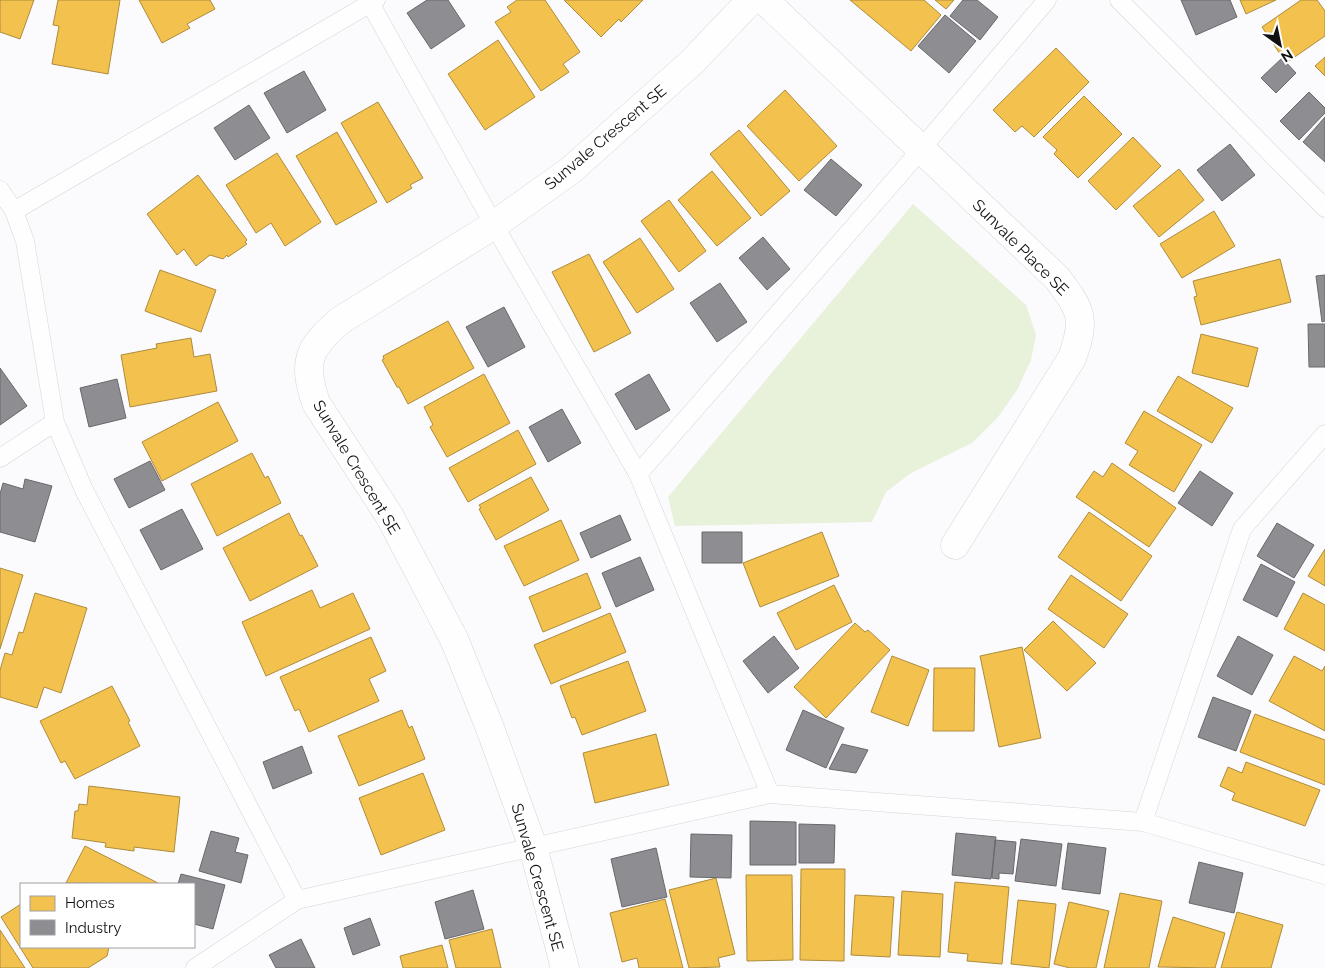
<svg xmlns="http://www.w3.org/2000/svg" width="1325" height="968" viewBox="0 0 1325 968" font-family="Raleway,sans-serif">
  <rect width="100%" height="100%" fill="#fbfafd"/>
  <path fill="#e8f1da" d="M913 204 1026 305 1036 335 1031 360 1017 390 998 417 972 443 911 473 886 492 872 522 675 526 668 497Z"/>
  <path fill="#f2c14e" stroke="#ae8c3c" d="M0 0H34L20 39 0 32Z
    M58 0H120L108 74 52 64 59 26 53 25Z
    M139 0H210L215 9 187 24 190 28 162 43Z
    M517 0H545L580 52 563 64 569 72 541 91 495 22 511 12 507 7Z
    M564 0H643L621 22 619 19 601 37Z
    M850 0H924L941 15 911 51Z
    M935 0H954L946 9Z
    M1240 0H1276L1246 14Z
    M1301 0H1317L1325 11V36L1286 63 1262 27Z
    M498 40 535 97 485 130 448 74Z
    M1056 48 1089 82 1034 137 1022 126 1015 132 993 110Z
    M1325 57V76L1315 66Z
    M785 90 837 146 799 181 747 126Z
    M1084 96 1122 134 1078 178 1054 154 1057 150 1043 137Z
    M378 102 423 178 410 185 412 188 387 203 341 123Z
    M739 130 790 191 761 216 710 154Z
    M337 132 377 202 336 225 296 156Z
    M1133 137 1161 166 1116 210 1088 181Z
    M277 153 321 222 285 246 271 223 256 233 226 185Z
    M1179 169 1204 200 1159 237 1133 206Z
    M712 171 751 218 717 246 678 200Z
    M198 175 247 240 245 242 247 244 228 257 227 255 223 259 210 255 196 266 184 249 177 255 147 214Z
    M669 200 706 251 679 272 641 221Z
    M1214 211 1235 246 1182 278 1160 244Z
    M640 238 674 289 637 313 603 262Z
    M589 254 631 333 594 352 552 272Z
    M1280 259 1291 302 1201 325 1194 297 1197 296 1193 281Z
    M160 270 216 290 201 332 145 311Z
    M448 321 474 368 408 404 399 387H397L382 360 384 359 383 356Z
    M1201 334 1258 348 1248 387 1192 373Z
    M191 338 194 357 210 354 217 391 130 407 121 355 157 348 156 344Z
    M484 374 510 423 447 457 430 427 433 425 424 407Z
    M1178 376 1233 408 1212 443 1157 411Z
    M218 402 238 441 162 481 142 442Z
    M1144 411 1202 445 1174 492 1129 465 1138 451 1125 443Z
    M518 430 536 464 468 502 449 468Z
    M252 453 265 478 268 476 281 503 217 536 191 484Z
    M1112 463 1176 508 1149 547 1076 497 1094 471 1103 477Z
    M531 477 549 510 496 540 479 509 481 508 479 505Z
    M1089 512 1152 556 1121 601 1058 557Z
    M289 513 300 536 302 535 318 566 250 601 223 548Z
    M561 520 579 560 524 586 504 546Z
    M822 532 839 576 760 607 743 563Z
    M1325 549V586L1308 576Z
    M0 568 23 575 0 649Z
    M587 573 601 608 543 632 529 597Z
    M1071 575 1128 614 1104 648 1048 609Z
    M834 585 852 622 796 650 777 613Z
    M312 590 320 608 353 593 370 629 266 676 242 622Z
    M35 593 87 608 61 693 44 687 37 708 0 697V670L5 653 12 655 19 632 23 633Z
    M1303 593 1325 605V651L1284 629Z
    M610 613 626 652 551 684 534 645Z
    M1053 621 1096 663 1067 691 1024 650Z
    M855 623 865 632 868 630 890 650 826 718 794 687Z
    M371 637 386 671 369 679 379 701 309 732 299 709 295 711 280 677Z
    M1022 647 1041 738 999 747 980 656Z
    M892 656 929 670 908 726 871 712Z
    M1294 656 1322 671 1325 666V731L1269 701Z
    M628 661 646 711 582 735 575 717 572 718 560 686Z
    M934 668H975L974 731H933Z
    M112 686 128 717 130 721 128 722 140 746 75 779 65 761 61 763 40 721Z
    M402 710 409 728 412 726 425 759 359 786 338 736Z
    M1255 714 1325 740V785L1240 752Z
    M656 734 669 785 595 803 583 753Z
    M1246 762 1320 790 1305 826 1232 800 1235 793 1220 786 1228 767 1242 773Z
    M423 773 445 830 381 855 359 798Z
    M89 786 180 797 174 852 134 847V851L105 847 106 843 72 838 75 811H78L79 804 87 805Z
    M85 846 158 883V884L66 883Z
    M801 869H845L844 961 800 960Z
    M746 875H792L793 960 747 961Z
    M716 878 735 954 718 958 720 967 689 968 669 890Z
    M955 882 1009 887 1002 964 967 961 968 954 948 952Z
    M902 891 943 894 940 957 898 955Z
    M1120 893 1162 901 1149 968H1104Z
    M855 895 894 897 890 957 851 955Z
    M665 899 683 968H639L637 958 622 962 610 913Z
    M1018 900 1056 904 1049 968 1011 964Z
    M1069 902 1109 911 1096 968H1070L1054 964Z
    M21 904V947H109L107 956 88 968H33L1 917Z
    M1237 912 1283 925 1271 968H1221Z
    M1173 917 1225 933 1215 968 1158 967Z
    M492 929 501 968H456L449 940Z
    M0 930 25 968H0Z
    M442 945 448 968H403L400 956Z"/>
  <path fill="#8d8d92" stroke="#68686c" d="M427 0H448L465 26 431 49 407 13Z
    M963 0H977L998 17 980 40 950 16Z
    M1181 0H1230L1237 17 1196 35Z
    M945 15 976 41 949 73 918 46Z
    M1282 58 1296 73 1276 93 1261 78Z
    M304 71 326 110 287 133 264 93Z
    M1309 92 1325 108V113L1299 140 1280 121Z
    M249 105 270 138 235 160 214 128Z
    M1325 117V162L1303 142Z
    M1230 144 1255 175 1222 201 1197 170Z
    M831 159 862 185 836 216 804 190Z
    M763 237 790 269 767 290 739 258Z
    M1325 275V321L1322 322 1316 276Z
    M720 283 747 322 717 342 690 303Z
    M504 307 525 347 488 367 466 327Z
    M1308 324H1325V367H1309Z
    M0 368 27 406 0 425Z
    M649 374 670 410 636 430 615 394Z
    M117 379 126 418 89 427 80 388Z
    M562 409 581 443 548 462 529 427Z
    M150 461 165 490 129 508 114 479Z
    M1200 471 1233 493 1212 526 1178 503Z
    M25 479 52 486 35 542 0 532V494L3 483 23 489Z
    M182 509 203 549 161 570 140 530Z
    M620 515 631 540 591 558 580 533Z
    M1277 523 1314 545 1294 578 1257 556Z
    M702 532H742V563H702Z
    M640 557 654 590 616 607 602 573Z
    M1261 564 1295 582 1277 617 1243 600Z
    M774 636 799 668 768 693 743 661Z
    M1238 636 1273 655 1252 695 1217 676Z
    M1213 697 1251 711 1236 751 1198 737Z
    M803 710 844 728 826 768 786 750Z
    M842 744 868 750 856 773 829 769Z
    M302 746 312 773 273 789 263 762Z
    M750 821 796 822V865H750Z
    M799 824 835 825 834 863H799Z
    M211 831 239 838 235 852 248 855 241 883 199 871Z
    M956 833 996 837 991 879 952 875Z
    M691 834 732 835 731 878 690 877Z
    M1021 839 1062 844 1056 886 1015 881Z
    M995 840 1016 842 1013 874 999 873V879L992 878Z
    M1068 843 1106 848 1100 894 1062 889Z
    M656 848 667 897 622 907 611 859Z
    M1199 862 1243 873 1234 913 1189 903Z
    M181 874 225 885 213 929 194 924V884H178Z
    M473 890 484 929 445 939 435 902Z
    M370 918 380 945 353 955 344 928Z
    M301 939 315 968H276L269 955Z"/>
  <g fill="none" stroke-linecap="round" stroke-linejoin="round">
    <defs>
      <path id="service" d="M1119 0 1325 208
        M370 3 494 225 638 474 770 794
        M0 190 14 211 25 241 55 422 84 490 297 900
        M14 211 376 0
        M0 458 55 422
        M638 474 900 174 1047 0
        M1143 822 1242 529 1325 434
        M195 968 297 900 770 794 1143 822 1325 875"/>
      <path id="minor" d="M764 0 1057 278C1082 311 1086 319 1072 358L955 545
        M565 968 533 847 490 728 454 639 389 515 316 403C302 361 308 348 341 320L494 225 571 170 692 62 751 0"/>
    </defs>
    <use href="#service" stroke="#d5d4d7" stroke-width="19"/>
    <use href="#minor" stroke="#d5d4d7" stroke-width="29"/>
    <use href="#service" stroke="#fefeff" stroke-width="18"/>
    <use href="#minor" stroke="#fefeff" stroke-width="28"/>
  </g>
  <g text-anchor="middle" stroke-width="5" stroke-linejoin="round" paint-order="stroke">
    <g font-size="16" fill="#111113" stroke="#fff">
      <text transform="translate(605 137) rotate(-40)" y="6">Sunvale Crescent SE</text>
      <text transform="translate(1021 247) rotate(45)" y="6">Sunvale Place SE</text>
      <text transform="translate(357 467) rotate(59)" y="6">Sunvale Crescent SE</text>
      <text transform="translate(538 877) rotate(74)" y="6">Sunvale Crescent SE</text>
    </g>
  </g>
  <rect x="20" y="883" width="175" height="65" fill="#ffffff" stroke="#a0a0a1"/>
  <rect x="30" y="896" width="25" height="15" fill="#f2c14e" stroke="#a0a0a1"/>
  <text x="65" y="908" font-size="15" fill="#111113">Homes</text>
  <rect x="30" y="920" width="25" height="15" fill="#8d8d92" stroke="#a0a0a1"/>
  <text x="65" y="933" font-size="15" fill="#111113">Industry</text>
  <g transform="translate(1280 45) rotate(147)" stroke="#ffffff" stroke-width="4" paint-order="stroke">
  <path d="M0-4L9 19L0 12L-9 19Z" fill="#111113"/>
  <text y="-8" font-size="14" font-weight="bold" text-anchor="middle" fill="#111113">N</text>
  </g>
</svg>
